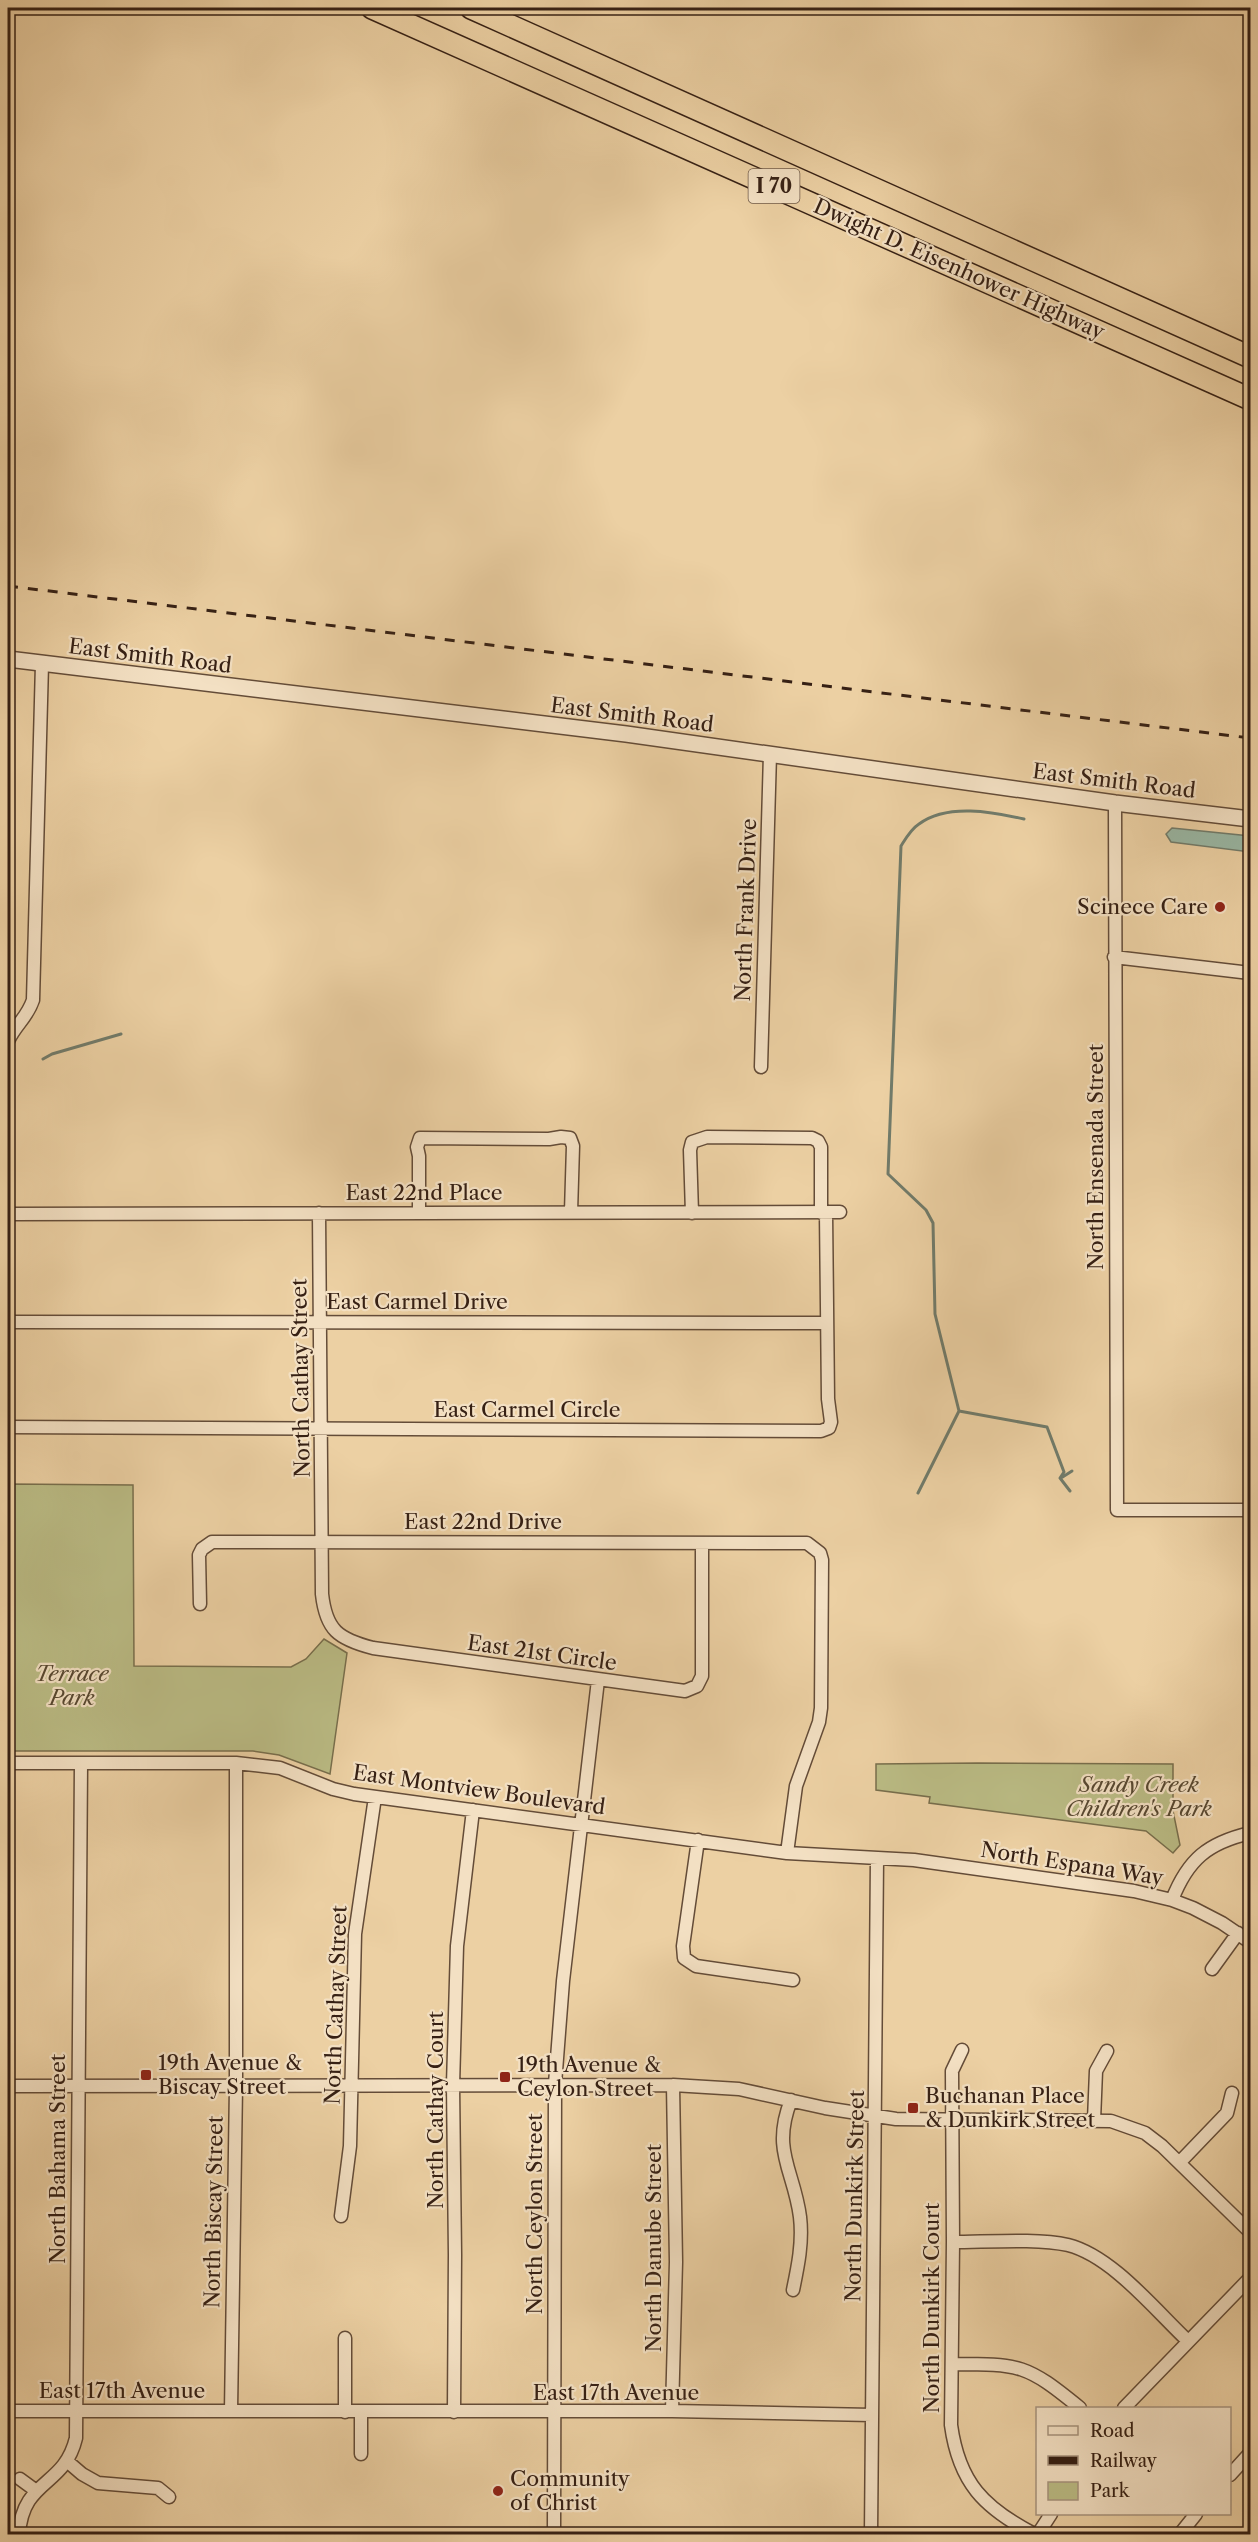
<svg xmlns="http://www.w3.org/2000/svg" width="1258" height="2542" viewBox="0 0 1258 2542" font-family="'Libre Caslon Text',serif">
  <rect width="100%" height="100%" fill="#ecd0a3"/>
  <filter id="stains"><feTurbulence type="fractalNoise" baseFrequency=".00333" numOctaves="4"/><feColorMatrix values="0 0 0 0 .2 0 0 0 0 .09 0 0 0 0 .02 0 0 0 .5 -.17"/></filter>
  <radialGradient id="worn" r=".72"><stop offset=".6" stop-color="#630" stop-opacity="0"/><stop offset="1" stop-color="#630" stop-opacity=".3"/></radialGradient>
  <path fill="#babb84" stroke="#786e4c" stroke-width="1.5" d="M8 1484 133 1485 134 1666 291 1667 306 1659 324 1639 347 1653 330 1774 279 1755 253 1751H8Z
    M978 1763 1173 1764V1811L1180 1845 1173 1853 1146 1831 929 1803 930 1797 876 1790V1764Z"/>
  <path fill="#99b7a4" stroke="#717b6a" stroke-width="1.5" d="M1172 828 1250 836V852L1171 842 1166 834Z"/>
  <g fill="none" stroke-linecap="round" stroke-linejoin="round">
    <path stroke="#717b6a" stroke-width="3" d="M1024 819C993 812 947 803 919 824 911 829 906 838 901 846L888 1174 926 1210 933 1223 935 1314 959 1411 1047 1427 1064 1472 1060 1478 1070 1491
      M43 1059 52 1054 121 1034
      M1061 1478 1072 1471
      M918 1493 959 1411"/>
    <defs>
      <path id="minor" d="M1115 803 1117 1510H1250
        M1114 957 1250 973
        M8 1041C16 1024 27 1018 33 1000L42 664
        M761 1067 770 754
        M419 1212V1156L417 1147 420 1138 549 1139 561 1137 570 1138 573 1146 571 1212
        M319 1213 322 1594C326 1630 338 1639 373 1648L685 1691 697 1686 702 1676V1543
        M692 1213 690 1150 692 1142 707 1137 812 1138 818 1141 821 1147V1213
        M8 1214 840 1212
        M8 1322 827 1323
        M8 1427 821 1431 829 1428 831 1422 828 1399 826 1213
        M200 1604 199 1555 202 1549 212 1542 807 1543 820 1553 822 1560 821 1708 819 1722 796 1786 787 1853
        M8 1763H236L280 1768 333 1789 354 1794 787 1853 914 1860 1134 1891 1172 1900 1193 1908 1222 1923 1250 1942
        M698 1840 683 1946 684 1958 696 1966 793 1980
        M1172 1900C1188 1859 1208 1843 1250 1833
        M1212 1969 1238 1933
        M962 2050 952 2071 953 2242 951 2425C959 2483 984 2508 1034 2534
        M8 2086 673 2085 739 2089 825 2108 896 2119 1111 2121 1145 2133 1162 2146 1250 2232
        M791 2100C771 2151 794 2170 800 2217 803 2242 798 2266 793 2290
        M1094 2120 1096 2071 1107 2051
        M1180 2162 1227 2113 1232 2093
        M341 2216 350 2146 355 1934 375 1797
        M953 2242C986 2242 1037 2238 1068 2245 1112 2256 1155 2310 1188 2341
        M345 2338V2412
        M952 2364C1021 2364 1026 2364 1080 2408
        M1124 2408 1250 2278
        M8 2411H672L872 2415
        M231 2411 236 2086V1763
        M672 2411 676 2262 673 2085
        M454 2412 455 2255 453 2085 457 1946 473 1810
        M361 2454V2412
        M68 2462 82 2474 98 2483 158 2488 169 2497
        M1230 2475 1250 2453
        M20 2479 35 2490
        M19 2534C23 2478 64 2488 76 2438L81 1764
        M554 2534 555 2084 563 1981 598 1680
        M871 2534 877 1859
        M1038 2534 1051 2514
        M1180 2534 1196 2514"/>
      <path id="tertiary" d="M8 659 626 734 1115 803 1250 819"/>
      <path id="motorway" d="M372 8 1250 399
        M471 8 1250 357"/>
    </defs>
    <use href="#minor" stroke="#644c38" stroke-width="15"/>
    <use href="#tertiary" stroke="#644c38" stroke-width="18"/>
    <use href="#motorway" stroke="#362014" stroke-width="24"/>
    <use href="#minor" stroke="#f3e0c3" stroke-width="12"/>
    <use href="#tertiary" stroke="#f3e0c3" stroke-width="15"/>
    <use href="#motorway" stroke="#ecd0a3" stroke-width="21"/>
    <path stroke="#362014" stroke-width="3" stroke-dasharray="10 10" stroke-linecap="butt" d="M8 586 1250 738"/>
  </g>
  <g fill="#8f2418" stroke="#f3e0c3" stroke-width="2">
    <circle cx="1220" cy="907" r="6"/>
    <rect x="140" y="2069" width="12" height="12" rx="3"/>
    <rect x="499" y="2071" width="12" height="12" rx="3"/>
    <rect x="907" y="2102" width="12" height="12" rx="3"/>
    <circle cx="498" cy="2491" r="6"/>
  </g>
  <g text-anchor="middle" stroke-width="4.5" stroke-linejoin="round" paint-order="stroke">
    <rect fill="#f3e0c3" stroke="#6f5a48" stroke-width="1.5" x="748.5" y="169" width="51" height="34" rx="4.5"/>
    <g font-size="20" font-weight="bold" fill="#362014">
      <text x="774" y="193">I 70</text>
    </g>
    <g font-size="21" fill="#362014" stroke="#f3e0c3">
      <text transform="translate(959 269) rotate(24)" y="7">Dwight D. Eisenhower Highway</text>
      <text transform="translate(150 656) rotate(7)" y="7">East Smith Road</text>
      <text transform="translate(632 715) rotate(7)" y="7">East Smith Road</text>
      <text transform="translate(1114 781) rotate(7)" y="7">East Smith Road</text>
      <text transform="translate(746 910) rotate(-88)" y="7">North Frank Drive</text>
      <text transform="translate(1096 1157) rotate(-90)" y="7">North Ensenada Street</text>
      <text x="424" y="1200">East 22nd Place</text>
      <text x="417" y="1309">East Carmel Drive</text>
      <text transform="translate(301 1378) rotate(-91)" y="7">North Cathay Street</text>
      <text x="527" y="1417">East Carmel Circle</text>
      <text x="483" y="1529">East 22nd Drive</text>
      <text transform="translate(542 1653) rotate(8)" y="7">East 21st Circle</text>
      <text transform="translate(479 1790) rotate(8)" y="7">East Montview Boulevard</text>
      <text transform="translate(1072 1864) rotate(9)" y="7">North Espana Way</text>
      <text transform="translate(336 2005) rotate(-88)" y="7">North Cathay Street</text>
      <text transform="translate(436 2110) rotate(-90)" y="7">North Cathay Court</text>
      <text transform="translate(58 2159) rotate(-90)" y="7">North Bahama Street</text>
      <text transform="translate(855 2196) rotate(-89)" y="7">North Dunkirk Street</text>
      <text transform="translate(214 2212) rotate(-89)" y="7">North Biscay Street</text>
      <text transform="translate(535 2214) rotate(-90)" y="7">North Ceylon Street</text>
      <text transform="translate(654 2248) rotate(-90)" y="7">North Danube Street</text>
      <text transform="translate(932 2308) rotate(-90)" y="7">North Dunkirk Court</text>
      <text x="122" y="2398">East 17th Avenue</text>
      <text x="616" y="2400">East 17th Avenue</text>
    </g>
    <g font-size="21" fill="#362014" stroke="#f3e0c3" text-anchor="start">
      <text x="1208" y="914" text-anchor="end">Scinece Care</text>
      <text x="158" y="2070">19th Avenue &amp;<tspan x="158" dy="24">Biscay Street</tspan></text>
      <text x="517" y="2072">19th Avenue &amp;<tspan x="517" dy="24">Ceylon Street</tspan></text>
      <text x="925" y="2103">Buchanan Place<tspan x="925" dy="24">&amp; Dunkirk Street</tspan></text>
      <text x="510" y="2486">Community<tspan x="510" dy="24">of Christ</tspan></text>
    </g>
    <g font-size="21" font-style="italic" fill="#574730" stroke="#f3e0c3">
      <text x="72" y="1681">Terrace<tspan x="72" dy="24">Park</tspan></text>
      <text x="1139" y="1792">Sandy Creek<tspan x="1139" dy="24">Children's Park</tspan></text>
    </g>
  </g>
  <rect width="1258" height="2542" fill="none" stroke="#ecd0a3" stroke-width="30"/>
  <rect x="9" y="9" width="1240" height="2524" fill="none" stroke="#362014" stroke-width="3"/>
  <rect x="15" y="15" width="1228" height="2512" fill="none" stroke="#362014" stroke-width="1.5"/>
  <rect x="1036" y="2407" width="195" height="108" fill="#f3e0c3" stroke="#a7937d" stroke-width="1.5"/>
  <rect x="1048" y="2426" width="30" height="9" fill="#f3e0c3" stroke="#a7937d" stroke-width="1.5"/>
  <text x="1090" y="2437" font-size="18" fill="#362014">Road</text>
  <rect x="1048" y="2456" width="30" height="9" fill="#362014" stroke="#a7937d" stroke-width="1.5"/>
  <text x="1090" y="2467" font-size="18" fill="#362014">Railway</text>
  <rect x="1048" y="2482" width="30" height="18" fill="#babb84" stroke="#a7937d" stroke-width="1.5"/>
  <text x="1090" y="2497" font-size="18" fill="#362014">Park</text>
  <rect width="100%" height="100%" filter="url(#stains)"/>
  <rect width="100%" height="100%" fill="url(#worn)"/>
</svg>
